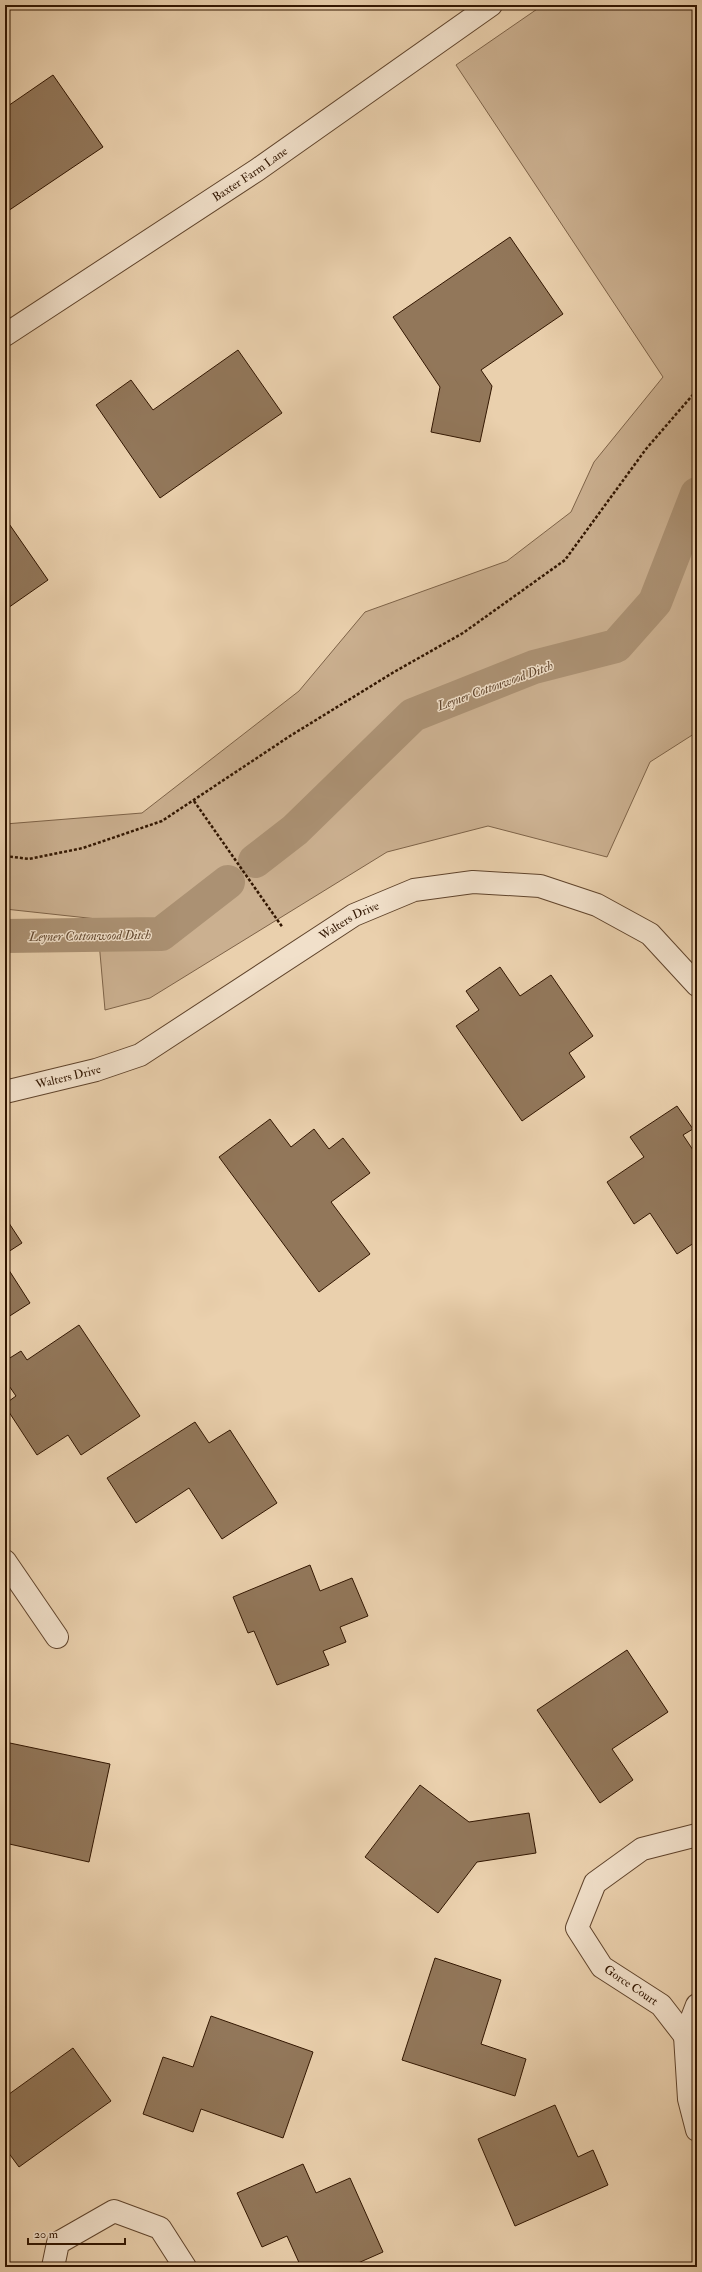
<svg xmlns="http://www.w3.org/2000/svg" width="702" height="2272" viewBox="0 0 702 2272" font-family="'IM FELL Double Pica',serif">
  <rect width="100%" height="100%" fill="#ead0ad"/>
  <filter id="stains"><feTurbulence type="fractalNoise" baseFrequency=".005" numOctaves="4"/><feColorMatrix values="0 0 0 0 .2 0 0 0 0 .09 0 0 0 0 .02 0 0 0 .5 -.17"/></filter>
  <radialGradient id="worn" r=".72"><stop offset=".6" stop-color="#630" stop-opacity="0"/><stop offset="1" stop-color="#630" stop-opacity=".3"/></radialGradient>
  <path fill="#cbb090" stroke="#7e6348" d="M543 5H697V732L650 762 607 857 488 826 387 852 150 998 105 1010 97 919 5 909V824L142 813 299 691 365 612 507 561 571 512 594 462 663 377 456 65Z"/>
  <g fill="none" stroke-linecap="round" stroke-linejoin="round">
    <path stroke="#ab9173" stroke-width="34" d="M255 861 295 830 413 715 534 667 616 646 655 602 697 494
      M5 936 161 934 228 882"/>
  </g>
  <path fill="#92775a" stroke="#321601" d="M53 75 103 147 5 213V108Z
    M510 237 563 314 481 370 492 386 480 442 431 432 440 387 393 317Z
    M238 350 282 413 160 498 96 405 131 380 153 410Z
    M5 518 48 580 5 610Z
    M500 967 520 996 551 975 593 1036 569 1053 585 1077 522 1121 456 1026 479 1010 466 991Z
    M677 1106 693 1129 683 1135 697 1156V1241L677 1254 650 1213 634 1224 607 1182 644 1157 630 1137Z
    M270 1119 291 1147 314 1129 329 1149 343 1138 370 1173 331 1202 370 1254 319 1292 219 1157Z
    M5 1217 22 1243 5 1254Z
    M5 1264 30 1303 5 1319Z
    M79 1325 140 1416 81 1455 68 1435 37 1455 5 1406V1404L16 1396 5 1380V1361L21 1351 27 1360Z
    M195 1422 209 1443 230 1430 277 1503 222 1539 189 1488 136 1523 107 1478Z
    M310 1565 320 1591 352 1578 368 1616 340 1627 346 1642 323 1651 329 1665 277 1685 254 1631 248 1633 233 1597Z
    M627 1650 668 1712 612 1749 633 1780 600 1803 537 1710Z
    M5 1742 110 1764 89 1862 5 1843Z
    M420 1785 469 1822 529 1813 536 1853 477 1862 438 1913 365 1857Z
    M435 1958 501 1980 481 2044 526 2059 515 2096 402 2060Z
    M211 2016 313 2052 283 2138 201 2109 193 2132 143 2114 163 2057 193 2067Z
    M73 2048 111 2101 19 2167 5 2148V2097Z
    M555 2105 578 2157 593 2150 608 2185 515 2226 478 2139Z
    M303 2164 316 2193 350 2178 383 2252 349 2267H301L287 2236 262 2247 237 2193Z"/>
  <g fill="none" stroke-linecap="round" stroke-linejoin="round">
    <defs>
      <g id="minor">
        <path id="s1" d="M5 335 257 170 491 5"/>
        <path id="s2" d="M5 1092 96 1070 140 1055 354 915 414 890 473 882 540 886 597 905 650 934 697 985"/>
        <path d="M5 1561 57 1637"/>
        <path d="M697 2005 685 2036 689 2099 697 2130"/>
        <path d="M685 2036 661 2005 602 1967 577 1928 595 1883 642 1849 697 1835"/>
        <path d="M53 2267 58 2243 114 2211 160 2228 185 2267"/>
      </g>
    </defs>
    <use href="#minor" stroke="#60442c" stroke-width="24"/>
    <path stroke="#321601" stroke-width="2.5" stroke-dasharray="3 2" stroke-linecap="butt" d="M194 801 283 928
      M5 856 29 859 83 848 162 821 290 736 394 672 463 633 565 560 646 449 697 390"/>
    <use href="#minor" stroke="#f1e0ca" stroke-width="22"/>
  </g>
  <g text-anchor="middle" stroke-width="3" stroke-linejoin="round" paint-order="stroke">
    <g font-size="12" fill="#321601" stroke="#f1e0ca">
      <text dy="4" stroke="none"><textPath href="#s1" startOffset="293">Baxter Farm Lane</textPath></text>
      <text dy="4" stroke="none"><textPath href="#s2" startOffset="389">Walters Drive</textPath></text>
      <text dy="4" stroke="none"><textPath href="#s2" startOffset="65">Walters Drive</textPath></text>
      <text transform="translate(631 1985) rotate(34)" y="4">Gorce Court</text>
    </g>
    <g font-size="13" font-style="italic" fill="#62472f" stroke="#f1e0ca">
      <text transform="translate(495 685) rotate(-20)" y="5">Leyner Cottonwood Ditch</text>
      <text transform="translate(90 935) rotate(-1)" y="5">Leyner Cottonwood Ditch</text>
    </g>
  </g>
  <rect width="702" height="2272" fill="none" stroke="#ead0ad" stroke-width="20"/>
  <rect x="6" y="6" width="690" height="2260" fill="none" stroke="#321601" stroke-width="2"/>
  <rect x="10" y="10" width="682" height="2252" fill="none" stroke="#321601"/>
  <path d="M28 2238v6h97v-6" fill="none" stroke="#321601" stroke-width="2"/>
  <text x="34" y="2238" font-size="12" fill="#321601" stroke="#f1e0ca" stroke-width="3" paint-order="stroke">20 m</text>
  <rect width="100%" height="100%" filter="url(#stains)"/>
  <rect width="100%" height="100%" fill="url(#worn)"/>
</svg>
